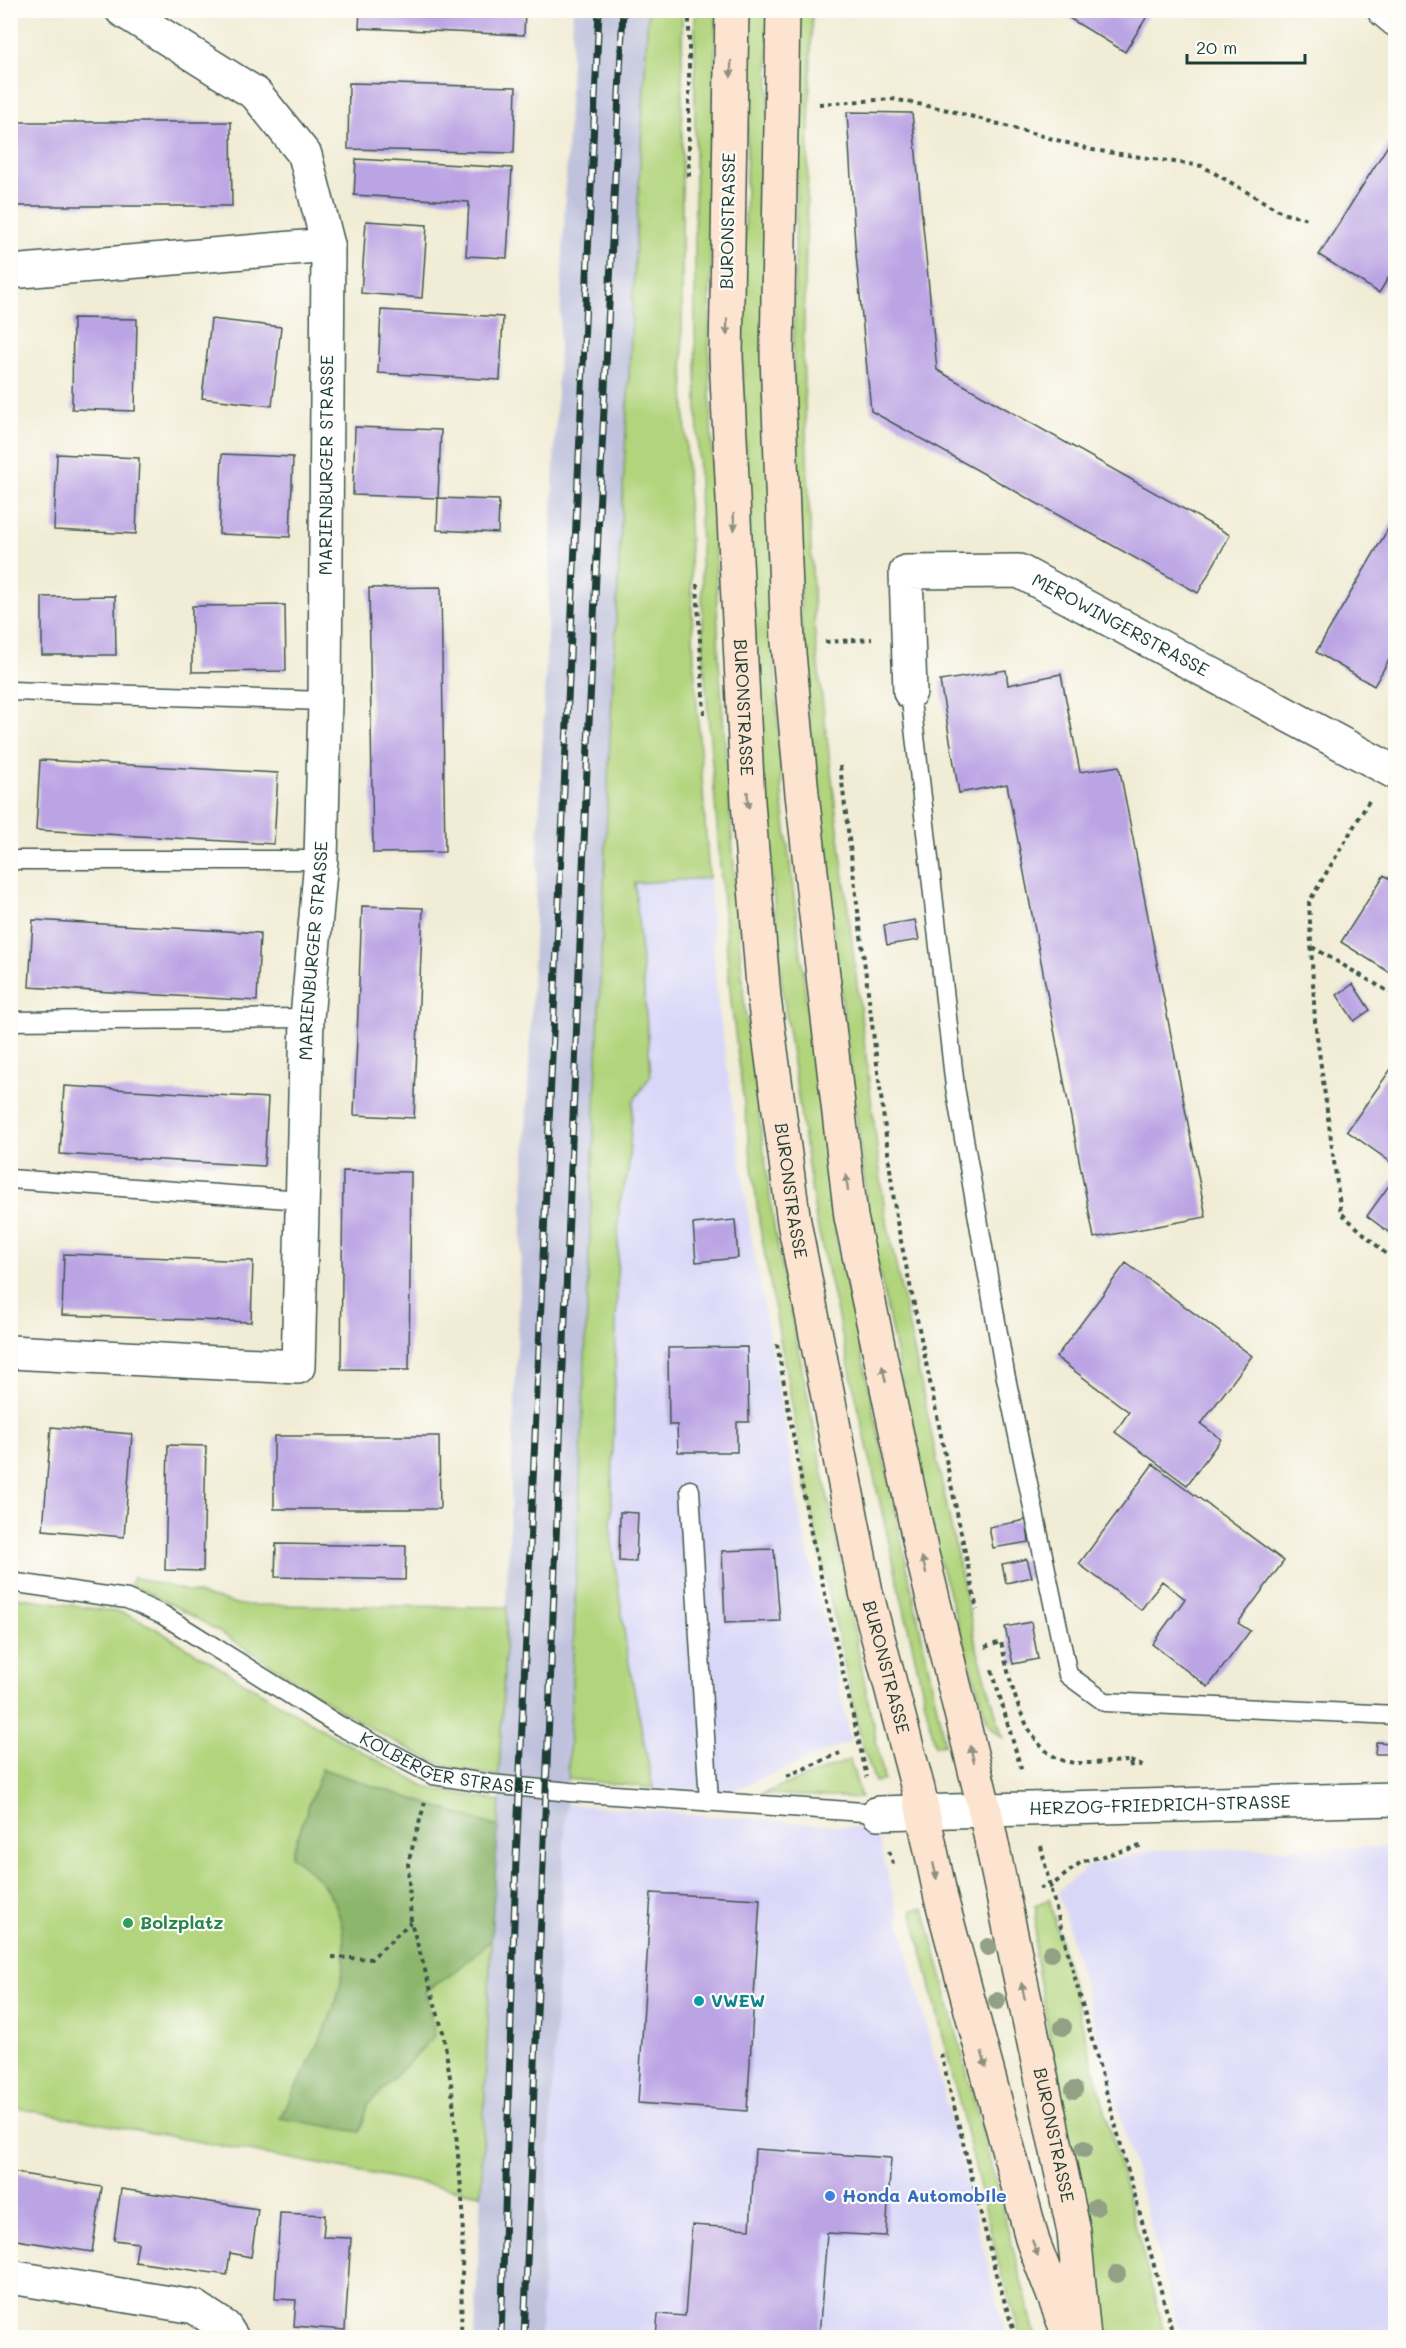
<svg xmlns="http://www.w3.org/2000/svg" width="1406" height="2348" viewBox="0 0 1406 2348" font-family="Mali,sans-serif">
  <rect width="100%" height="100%" fill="#fdfcf7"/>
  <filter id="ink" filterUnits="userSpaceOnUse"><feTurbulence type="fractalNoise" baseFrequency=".0167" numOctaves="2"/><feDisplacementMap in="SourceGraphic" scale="12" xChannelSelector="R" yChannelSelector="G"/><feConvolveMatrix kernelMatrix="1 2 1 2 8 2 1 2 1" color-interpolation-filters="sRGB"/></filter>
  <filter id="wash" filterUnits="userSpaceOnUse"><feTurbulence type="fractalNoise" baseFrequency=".008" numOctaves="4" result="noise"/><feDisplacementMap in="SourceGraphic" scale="24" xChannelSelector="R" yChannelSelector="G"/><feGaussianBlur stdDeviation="1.35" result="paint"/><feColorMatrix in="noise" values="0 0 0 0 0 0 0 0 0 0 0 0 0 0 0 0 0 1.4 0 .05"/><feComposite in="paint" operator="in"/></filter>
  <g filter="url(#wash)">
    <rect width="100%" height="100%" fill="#f1ecd5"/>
    <path fill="#d9d7f8" d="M709 878 717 997 750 1228 803 1529 851 1741 727 1793 653 1788 628 1659 611 1534 619 1204 628 1173 633 1102 651 1075 635 883Z
      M566 1804 876 1829 1006 2337 540 2338Z
      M1395 1847V2337H1181L1058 1891 1089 1866 1152 1850Z"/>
    <path fill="#c0c2dd" d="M573 11H648L610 737 576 1609 540 2337 475 2338 491 1940 500 1801 499 1776Z"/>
    <path fill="#b1d47c" stroke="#688858" stroke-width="1.5" d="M648 11H682V330L694 664 709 878 635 883 651 1075 633 1102 628 1173 619 1204 611 1534 628 1659 653 1788 568 1779 610 737Z
      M695 11H716L709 356 719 662 744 1001 774 1227 884 1780 875 1782 862 1744 813 1521 760 1228 731 1002 704 663 695 332Z
      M750 11H768L774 644 782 797 833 1220 945 1745 935 1746 816 1220 783 994 764 797 754 640 742 360Z
      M800 11H812L803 359 815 640 885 1213 976 1645 1003 1738 988 1724 937 1553 869 1221 817 796 802 642 793 358Z
      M133 1577 240 1605 507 1607 499 1776C479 1772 454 1771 436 1762 328 1714 239 1631 130 1585Z
      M10 1596 123 1613 153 1627 335 1737 428 1788 500 1801 498 1827 322 1769 291 1855C301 1864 314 1873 322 1883 379 1957 315 2050 280 2118L360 2132 368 2105 435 2035 425 1992 455 1972 491 1940 481 2194 11 2107Z
      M850 1760 861 1798 761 1794Z
      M1049 1899 1165 2337H1096L1085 2232 1035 1955 1036 1905Z
      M924 1908 1036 2337H1021L1001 2273 912 1910Z"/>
    <path fill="#8cb66c" stroke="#567a50" stroke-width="1.5" d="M322 1769 498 1827 491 1940 455 1972 425 1991 435 2035 368 2105 360 2132 280 2118C314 2050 379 1957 322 1883 314 1873 301 1864 291 1856Z"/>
    <g id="blocks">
      <path fill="#bba4e4" d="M360 10H525L524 35 359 28Z
        M1067 10H1151L1125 52 1064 15Z
        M349 83 516 87 514 153 348 149Z
        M847 112 912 113 937 370 1230 535 1198 593 871 411 855 244Z
        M10 122H231L232 206H10Z
        M1395 134V267L1379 293 1319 255Z
        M356 159 512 168 507 258 466 256 469 202 354 195Z
        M366 221 427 225 422 298 361 293Z
        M381 310 503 317 500 380 378 373Z
        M73 318 137 319 135 411 72 409Z
        M211 319 281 327 272 406 202 398Z
        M355 427 441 430 438 498 353 495Z
        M57 454 139 458 136 534 54 530Z
        M222 454 293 457 290 537 219 534Z
        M438 498 499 500 498 533 437 530Z
        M1395 517V649L1374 686 1316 652Z
        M441 587 445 852 373 853 369 588Z
        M115 596 116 655H42V597Z
        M285 605 286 671 192 672V606Z
        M1006 670 1008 685 1061 674 1080 772 1119 766 1206 1217 1094 1238 1007 784 959 793 940 681Z
        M40 760 278 773 274 844 36 830Z
        M1384 875 1395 883V976L1341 942Z
        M362 906 423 908 414 1118 354 1115Z
        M33 920 260 933 257 1001 29 987Z
        M915 920 919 940 887 945 884 925Z
        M1353 984 1370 1010 1354 1021 1337 995Z
        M1391 1069 1395 1072V1165L1347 1131Z
        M64 1086 268 1098 264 1166 60 1154Z
        M343 1171 411 1172 409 1370 341 1369Z
        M1395 1177V1237L1367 1216Z
        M735 1220 738 1258 696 1262 693 1224Z
        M64 1254 253 1261 251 1322 62 1315Z
        M1126 1263 1252 1356 1201 1424 1221 1439 1187 1485 1115 1432 1129 1412 1056 1357Z
        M747 1347 749 1422H737V1452H678L677 1425H669L668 1348Z
        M51 1427 132 1434 124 1537 43 1530Z
        M274 1436H439L440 1509H274Z
        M168 1445 206 1446 203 1571 165 1570Z
        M1153 1464 1284 1561 1238 1623 1250 1631 1208 1687 1152 1644 1185 1599 1162 1581 1141 1610 1079 1564Z
        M620 1512 638 1513 636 1562 619 1561Z
        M1026 1520 1029 1542 993 1548 989 1527Z
        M276 1544 406 1546 405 1580 275 1577Z
        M774 1549 780 1621 725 1623 722 1551Z
        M1027 1559 1032 1577 1006 1583 1002 1564Z
        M1031 1622 1038 1659 1013 1664 1005 1627Z
        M1376 1742 1394 1743V1754H1375Z
        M651 1893 760 1899 747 2111 638 2103Z
        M755 2149 891 2158 886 2236 827 2233 819 2337H656L658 2314 685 2316 692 2225 750 2229Z
        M10 2172 102 2187 92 2252 10 2239Z
        M121 2189 258 2209 251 2257 230 2253 227 2275 135 2262 138 2243 114 2240Z
        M280 2213 325 2215 323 2237 351 2238 345 2330 294 2326 296 2300 275 2299Z"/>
    </g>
  </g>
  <g filter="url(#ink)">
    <use href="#blocks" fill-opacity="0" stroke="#3e574c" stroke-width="1.5"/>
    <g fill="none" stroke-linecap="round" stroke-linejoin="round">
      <defs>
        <g id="lane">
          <path d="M10 691 325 701"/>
          <path d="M910 692 955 1087 1005 1373 1068 1675 1105 1702 1396 1715"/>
          <path d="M10 860H321"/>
          <path d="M10 1021 307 1018"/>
          <path d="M10 1179 302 1200"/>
          <path d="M690 1490 709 1802"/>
          <path id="s1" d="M10 1582 127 1599 163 1615 340 1726 433 1775 491 1784 570 1792 878 1813"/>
        </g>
        <g id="street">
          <path d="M1384 10 1396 20"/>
          <path d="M10 272 328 245"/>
          <path id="s2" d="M910 692 906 572 1019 571 1396 773"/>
          <path id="s3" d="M10 1352 298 1367 307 1018 321 860 325 701 328 245 305 155 256 94 122 10"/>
          <path id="s4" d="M878 1813 1396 1799"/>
          <path d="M10 2277 195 2307 225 2327 232 2338"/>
        </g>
        <g id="secondary">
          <path id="s5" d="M732 10 726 357 748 802 764 998 794 1222 866 1592 918 1789 941 1898 1033 2242 1070 2338"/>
          <path id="s6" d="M783 10 777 356 788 642 802 794 851 1217 922 1554 985 1811 1074 2232 1084 2338"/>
        </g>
      </defs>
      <use href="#lane" stroke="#3e574c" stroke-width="21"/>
      <use href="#street" stroke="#3e574c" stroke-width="36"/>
      <use href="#secondary" stroke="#3e574c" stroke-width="36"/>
      <path stroke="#3e574c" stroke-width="4" stroke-dasharray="4.5 4.5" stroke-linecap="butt" d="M689 10V178
        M819 104 893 99 948 110 1093 150 1202 166 1285 214 1309 219
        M697 584 704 714
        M825 642 872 639
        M840 766 896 1217 977 1610
        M1369 801 1309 902 1315 1022 1341 1213 1396 1263
        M1312 947 1396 996
        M777 1344 809 1524 867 1777
        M985 1647 1001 1642C1010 1679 1023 1754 1069 1762 1088 1765 1111 1761 1130 1761L1132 1770
        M992 1670 1022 1772
        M1130 1761 1145 1767
        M787 1776 840 1753
        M425 1802 408 1863 411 1922 443 2032 452 2090 463 2210 461 2338
        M1041 1846 1050 1887 1174 2338
        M889 1851 894 1866
        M1039 1888 1050 1887 1081 1862 1144 1845
        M332 1957 371 1959 411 1922
        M941 2054 996 2274 1016 2338"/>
      <use href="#lane" stroke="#fff" stroke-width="18"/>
      <use href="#street" stroke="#fff" stroke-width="33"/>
      <use href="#secondary" stroke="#fde4d0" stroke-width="33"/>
      <defs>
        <path id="rail" d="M501 2338 516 1860 599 10
          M524 2338 588 744 623 10"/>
      </defs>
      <use href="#rail" stroke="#1f3d34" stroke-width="7"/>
      <use href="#rail" stroke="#fdfcf7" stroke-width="4.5" stroke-dasharray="14" stroke-linecap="butt"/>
    </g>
    <g fill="#92a186">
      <circle cx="988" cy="1947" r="9"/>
      <circle cx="1051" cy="1953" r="9"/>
      <circle cx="997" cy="2001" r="9"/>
      <circle cx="1063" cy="2027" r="9"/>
      <circle cx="1074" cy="2090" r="9"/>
      <circle cx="1084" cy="2149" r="9"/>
      <circle cx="1096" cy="2207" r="9"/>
      <circle cx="1117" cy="2274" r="9"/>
    </g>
    <defs><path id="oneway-solid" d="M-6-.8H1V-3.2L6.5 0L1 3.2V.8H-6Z" transform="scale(1.5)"/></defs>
    <g fill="#8e9082">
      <use href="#oneway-solid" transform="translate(731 69) rotate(91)"/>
      <use href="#oneway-solid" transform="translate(727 327) rotate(91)"/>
      <use href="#oneway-solid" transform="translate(734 522) rotate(87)"/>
      <use href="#oneway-solid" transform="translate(748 800) rotate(86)"/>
      <use href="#oneway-solid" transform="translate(847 1183) rotate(-97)"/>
      <use href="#oneway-solid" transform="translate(884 1374) rotate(-102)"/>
      <use href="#oneway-solid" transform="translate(924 1565) rotate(-105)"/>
      <use href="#oneway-solid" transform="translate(972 1754) rotate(-103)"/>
      <use href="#oneway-solid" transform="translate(935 1871) rotate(78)"/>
      <use href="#oneway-solid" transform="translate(1023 1991) rotate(-102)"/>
      <use href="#oneway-solid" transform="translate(984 2060) rotate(75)"/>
      <use href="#oneway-solid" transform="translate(1035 2248) rotate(70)"/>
    </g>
  </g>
  <circle fill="#2e9e5b" stroke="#fdfcf7" stroke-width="2" cx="128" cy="1923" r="6"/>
  <circle fill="#0f9aa8" stroke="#fdfcf7" stroke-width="2" cx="699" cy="2001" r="6"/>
  <circle fill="#3f7fe0" stroke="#fdfcf7" stroke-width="2" cx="830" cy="2196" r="6"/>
  <g text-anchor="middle" stroke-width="4.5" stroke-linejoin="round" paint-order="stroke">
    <g font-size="18" fill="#1f3d34" stroke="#fdfcf7">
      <text transform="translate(728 221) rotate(-89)" y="6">BURONSTRASSE</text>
      <text dy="6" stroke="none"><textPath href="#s3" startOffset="1191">MARIENBURGER STRASSE</textPath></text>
      <text dy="6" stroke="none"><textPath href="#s2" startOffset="348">MEROWINGERSTRASSE</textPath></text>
      <text dy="6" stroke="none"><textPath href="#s5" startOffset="698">BURONSTRASSE</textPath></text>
      <text dy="6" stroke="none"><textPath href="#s3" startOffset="705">MARIENBURGER STRASSE</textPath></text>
      <text dy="6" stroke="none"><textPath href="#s5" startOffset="1184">BURONSTRASSE</textPath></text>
      <text dy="6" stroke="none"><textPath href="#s5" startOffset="1670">BURONSTRASSE</textPath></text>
      <text dy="6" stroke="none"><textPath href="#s1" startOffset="482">KOLBERGER STRASSE</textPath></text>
      <text dy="6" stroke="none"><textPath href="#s4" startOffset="282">HERZOG-FRIEDRICH-STRASSE</textPath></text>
      <text dy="6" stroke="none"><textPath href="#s6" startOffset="2151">BURONSTRASSE</textPath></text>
    </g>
    <g font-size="18" font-weight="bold" fill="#27864d" stroke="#fdfcf7" text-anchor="start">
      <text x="140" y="1929">Bolzplatz</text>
    </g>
    <g font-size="18" font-weight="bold" fill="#0d838f" stroke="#fdfcf7" text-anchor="start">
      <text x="711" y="2007">VWEW</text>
    </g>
    <g font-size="18" font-weight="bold" fill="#366cbe" stroke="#fdfcf7" text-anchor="start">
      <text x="842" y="2202">Honda Automobile</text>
    </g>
  </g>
  <rect width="1406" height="2348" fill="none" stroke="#fdfcf7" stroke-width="36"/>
  <path d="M1187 54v9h118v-9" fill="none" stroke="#1f3d34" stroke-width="3"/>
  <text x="1196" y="54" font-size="18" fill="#1f3d34" stroke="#fdfcf7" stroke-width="4.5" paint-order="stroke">20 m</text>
</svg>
